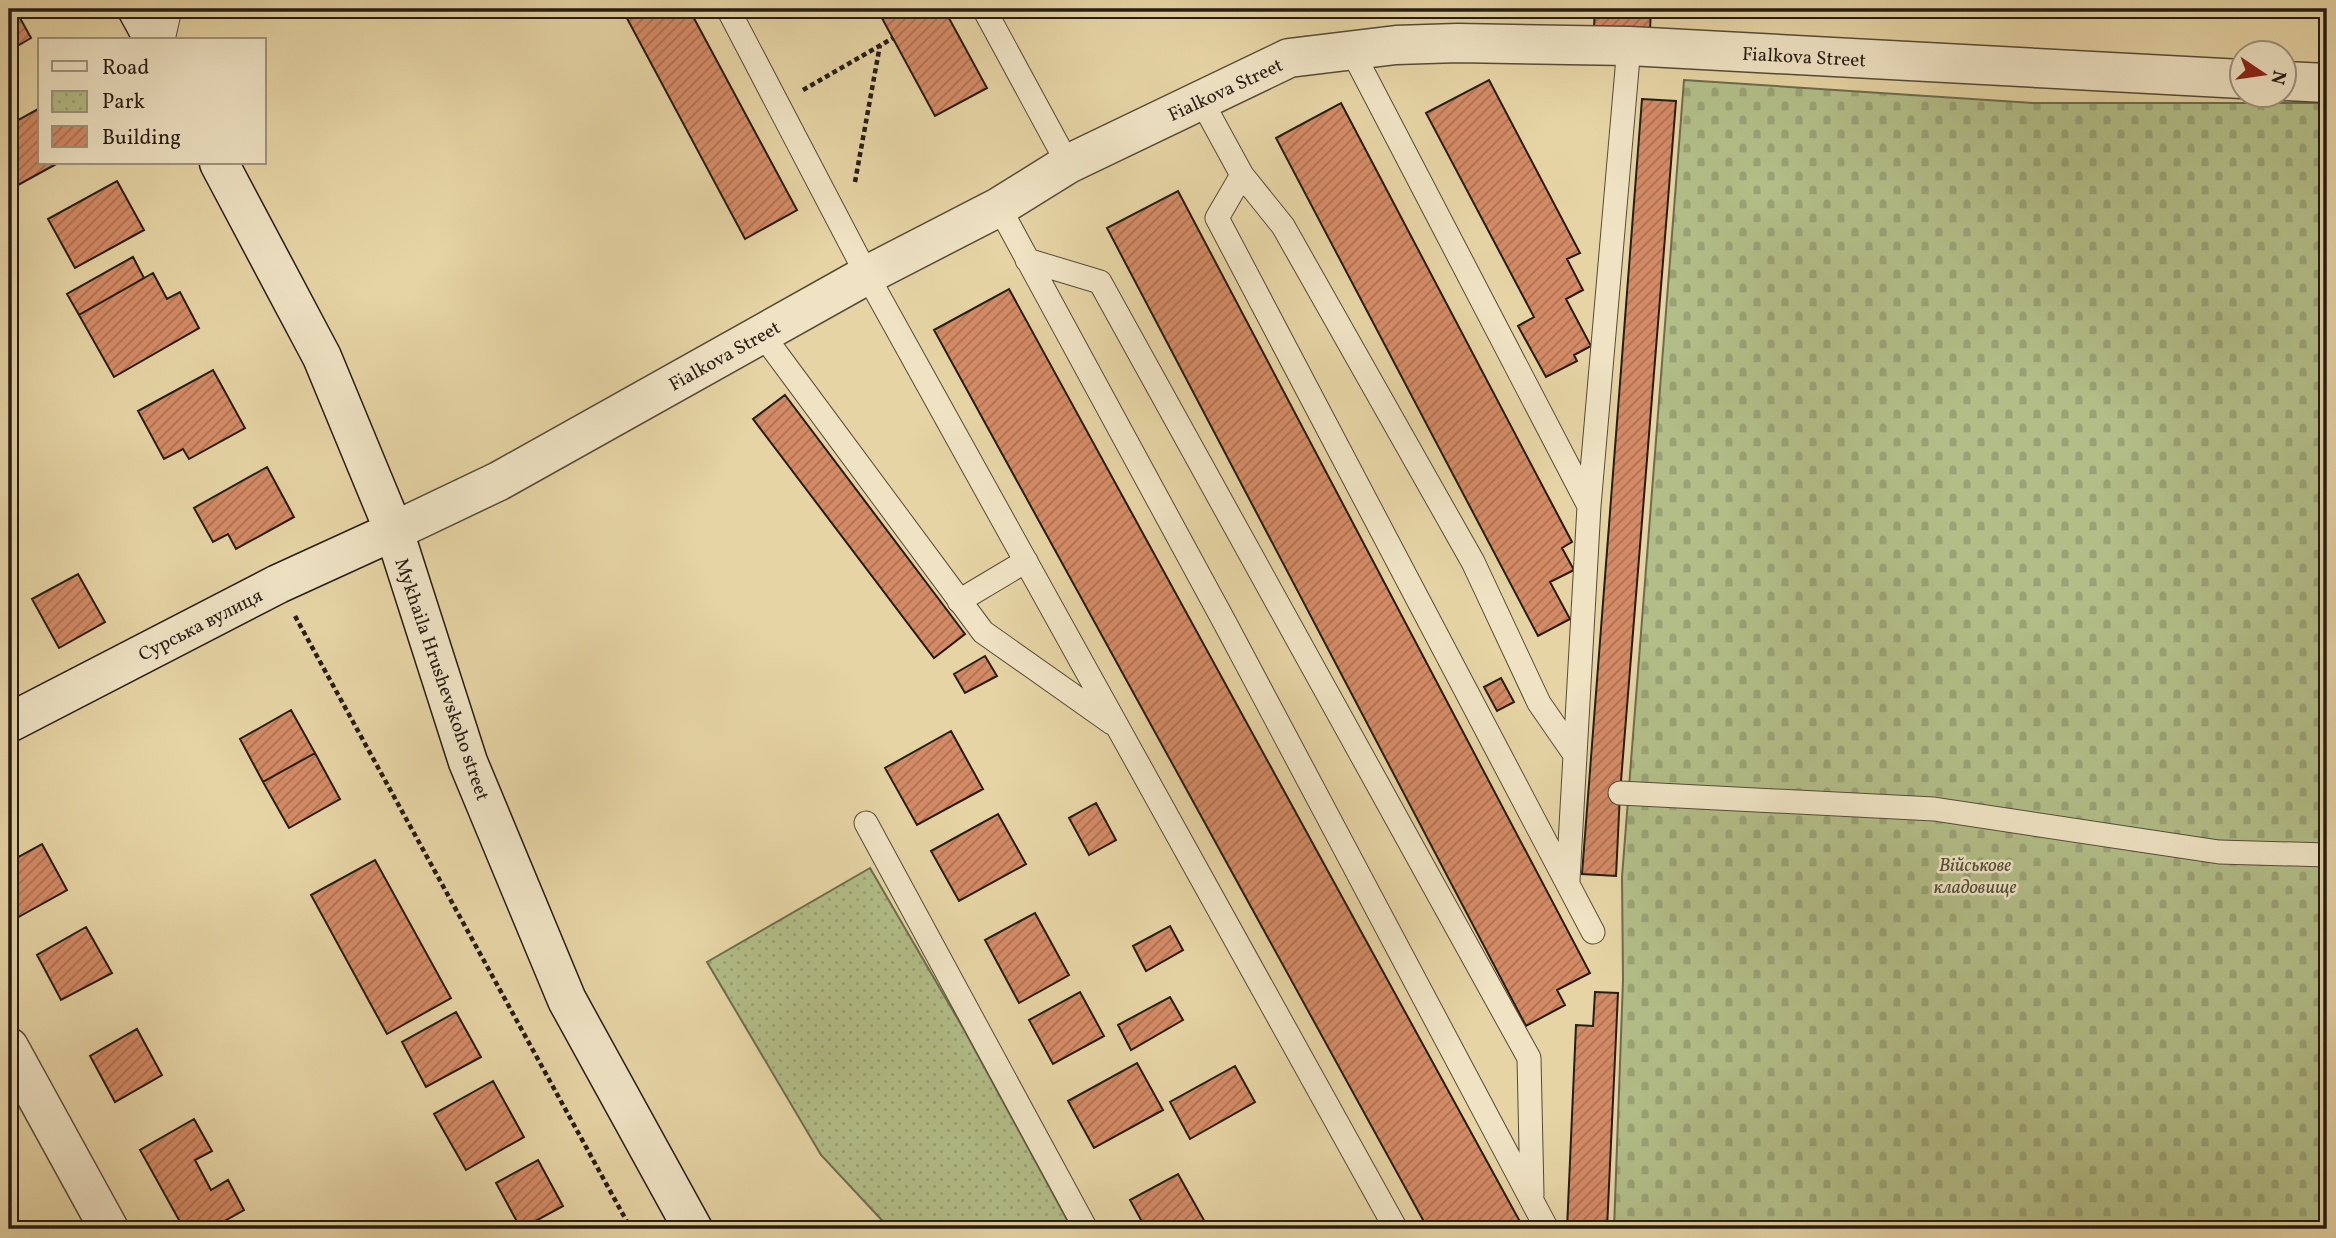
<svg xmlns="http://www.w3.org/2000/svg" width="2336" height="1238" viewBox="0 0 2336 1238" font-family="Vollkorn,serif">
  <defs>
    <pattern id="cemetery-stones" width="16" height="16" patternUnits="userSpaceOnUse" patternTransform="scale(1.75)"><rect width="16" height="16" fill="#b2bd87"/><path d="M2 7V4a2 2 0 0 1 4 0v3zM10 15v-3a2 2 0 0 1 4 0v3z" fill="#99a274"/></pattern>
    <pattern id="park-dots" width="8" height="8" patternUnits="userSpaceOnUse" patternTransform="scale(1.75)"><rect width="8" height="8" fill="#b2bd87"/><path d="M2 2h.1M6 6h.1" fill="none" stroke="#99a274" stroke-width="1.8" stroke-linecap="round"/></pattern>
    <pattern id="building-hatch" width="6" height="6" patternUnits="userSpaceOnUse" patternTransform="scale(1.75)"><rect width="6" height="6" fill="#d48b65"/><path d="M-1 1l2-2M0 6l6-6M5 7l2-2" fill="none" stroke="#ac7152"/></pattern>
  </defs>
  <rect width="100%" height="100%" fill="#e6d4a4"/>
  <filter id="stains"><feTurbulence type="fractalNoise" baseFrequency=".00286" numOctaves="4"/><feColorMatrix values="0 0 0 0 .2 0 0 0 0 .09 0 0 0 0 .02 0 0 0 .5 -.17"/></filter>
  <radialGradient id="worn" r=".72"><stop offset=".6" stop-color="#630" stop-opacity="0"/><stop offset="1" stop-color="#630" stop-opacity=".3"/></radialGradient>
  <path fill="url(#cemetery-stones)" stroke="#6c6d4e" stroke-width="2" d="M1684 80 2033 103H2327V1229H1614L1623 980 1622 877Z"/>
  <path fill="url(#park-dots)" stroke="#6c6d4e" stroke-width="2" d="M870 868 963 1028 1072 1229H890L821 1155 707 962Z"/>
  <path fill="url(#building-hatch)" stroke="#251d14" stroke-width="2" d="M9 9H15L31 38 9 51Z
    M622 9H689L797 210 745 239Z
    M877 9H944L987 88 935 116Z
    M1595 9H1651L1650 30 1594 27Z
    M1489 80 1580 253 1567 259 1583 290 1566 299 1591 346 1574 355 1577 361 1546 377 1518 326 1534 317 1426 113Z
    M1642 99 1676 101 1620 793 1616 876 1582 874Z
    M1341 103 1572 542 1562 548 1574 570 1550 582 1570 619 1538 636 1276 138Z
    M40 108V163H58L9 190V125Z
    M117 181 144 230 75 268 48 219Z
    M1178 191 1590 973 1557 990 1565 1005 1526 1026 1107 228Z
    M133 257 144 278 79 315 67 294Z
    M153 273 167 299 180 292 199 328 114 377 79 315Z
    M1009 289 1524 1229H1428L934 330Z
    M213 370 245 428 189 459 183 449 164 459 138 411Z
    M785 395 965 634 934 658 753 419Z
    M267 467 294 517 236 549 228 534 213 542 194 508Z
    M78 574 105 622 59 648 32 599Z
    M985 656 997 676 965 693 954 674Z
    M1501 678 1514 702 1497 711 1484 687Z
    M291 710 315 753 263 782 240 739Z
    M951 731 983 789 917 825 885 768Z
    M315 753 340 799 289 828 263 782Z
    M1096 803 1116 840 1089 855 1069 818Z
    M998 814 1026 864 959 901 931 851Z
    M42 844 67 890 15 919 9 908V862Z
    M375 860 451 998 387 1034 311 895Z
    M1035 913 1069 975 1019 1003 985 940Z
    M1170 926 1183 950 1146 971 1133 946Z
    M86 927 112 973 61 1000 37 955Z
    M1080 992 1104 1036 1053 1064 1029 1020Z
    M1595 992 1618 993 1607 1229H1567L1576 1025 1593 1026Z
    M1170 997 1183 1020 1131 1050 1118 1025Z
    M456 1012 481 1057 426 1087 402 1042Z
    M137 1029 162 1075 115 1102 90 1056Z
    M1137 1063 1163 1110 1094 1148 1068 1101Z
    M1235 1066 1255 1102 1190 1139 1170 1102Z
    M493 1081 524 1137 466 1170 434 1114Z
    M194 1119 212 1151 195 1160 211 1190 228 1180 244 1210 210 1229H184L140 1150Z
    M538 1160 563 1206 521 1229 496 1183Z
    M1178 1174 1205 1222 1192 1229H1146L1130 1200Z
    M9 1206 22 1229H9Z"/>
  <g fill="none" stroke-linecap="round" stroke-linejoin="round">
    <defs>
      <path id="lane" d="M728 9 867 275 1396 1229
        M984 9 1068 164
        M163 40 170 9
        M1352 51 1589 506
        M1201 100 1242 175 1217 218 1593 932
        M1242 175 1283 226 1473 562 1539 703 1575 755
        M999 207 1225 623 1547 1229
        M1027 260 1100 282 1529 1058 1532 1195
        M762 334 983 632 1112 723
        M959 601 1026 561
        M1620 793 1934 809 2219 852 2327 855
        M866 823 1086 1229
        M1568 880 1589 506 1629 46"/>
      <path id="street" d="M2284 81 2327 83
        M394 531 499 481 867 275 999 207 1068 164 1289 58 1396 45 1458 43 1629 46 2242 79
        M9 1047 109 1229"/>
      <path id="secondary" d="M137 9 154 40
        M219 163 322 357 394 531 468 762 567 1000 693 1229
        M9 723 278 584 394 531"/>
    </defs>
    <use href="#lane" stroke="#554b38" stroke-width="25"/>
    <use href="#street" stroke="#554b38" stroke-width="41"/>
    <use href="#secondary" stroke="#251d14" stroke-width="41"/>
    <path stroke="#251d14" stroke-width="4.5" stroke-dasharray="5 3.5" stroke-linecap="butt" d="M803 90 893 38
      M855 182 880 45
      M295 616 631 1229"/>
    <use href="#lane" stroke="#efe3c4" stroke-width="23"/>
    <use href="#street" stroke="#efe3c4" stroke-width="38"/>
    <use href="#secondary" stroke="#efe3c4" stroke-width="38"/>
  </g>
  <g text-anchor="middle" stroke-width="5" stroke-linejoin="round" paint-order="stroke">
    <g font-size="19" fill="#251d14" stroke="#efe3c4">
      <text transform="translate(1804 56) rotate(3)" y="7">Fialkova Street</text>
      <text transform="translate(1225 89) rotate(-25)" y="7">Fialkova Street</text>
      <text transform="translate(724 355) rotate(-29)" y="7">Fialkova Street</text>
      <text transform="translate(200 624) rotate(-27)" y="7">Сурська вулиця</text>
      <text transform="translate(443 679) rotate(71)" y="7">Mykhaila Hrushevskoho street</text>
    </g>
    <g font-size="19" font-style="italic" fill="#4f4d36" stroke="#efe3c4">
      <text x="1975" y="871">Військове<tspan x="1975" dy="22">кладовище</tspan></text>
    </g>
  </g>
  <rect width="2336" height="1238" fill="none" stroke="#e6d4a4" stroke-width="35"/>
  <rect x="10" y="10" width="2315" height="1217" fill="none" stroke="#251d14" stroke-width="3.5"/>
  <rect x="18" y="18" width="2301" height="1203" fill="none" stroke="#251d14" stroke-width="2"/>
  <rect x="38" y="38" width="228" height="126" fill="#efe3c4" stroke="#9e947e" stroke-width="2"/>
  <rect x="52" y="61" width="35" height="10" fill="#efe3c4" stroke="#9e947e" stroke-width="2"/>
  <text x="102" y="74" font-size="21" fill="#251d14">Road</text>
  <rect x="52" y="91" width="35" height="21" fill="url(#park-dots)" stroke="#9e947e" stroke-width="2"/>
  <text x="102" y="108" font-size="21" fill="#251d14">Park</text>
  <rect x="52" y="126" width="35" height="21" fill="url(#building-hatch)" stroke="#9e947e" stroke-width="2"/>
  <text x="102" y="144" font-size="21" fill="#251d14">Building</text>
  <g transform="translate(2263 74) rotate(103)"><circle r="33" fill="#efe3c4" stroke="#9e947e" stroke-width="2"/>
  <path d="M0-5L12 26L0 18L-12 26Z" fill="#8f2418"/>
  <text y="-10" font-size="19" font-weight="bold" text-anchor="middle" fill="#251d14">N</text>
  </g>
  <rect width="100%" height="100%" filter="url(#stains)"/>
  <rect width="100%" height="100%" fill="url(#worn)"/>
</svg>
